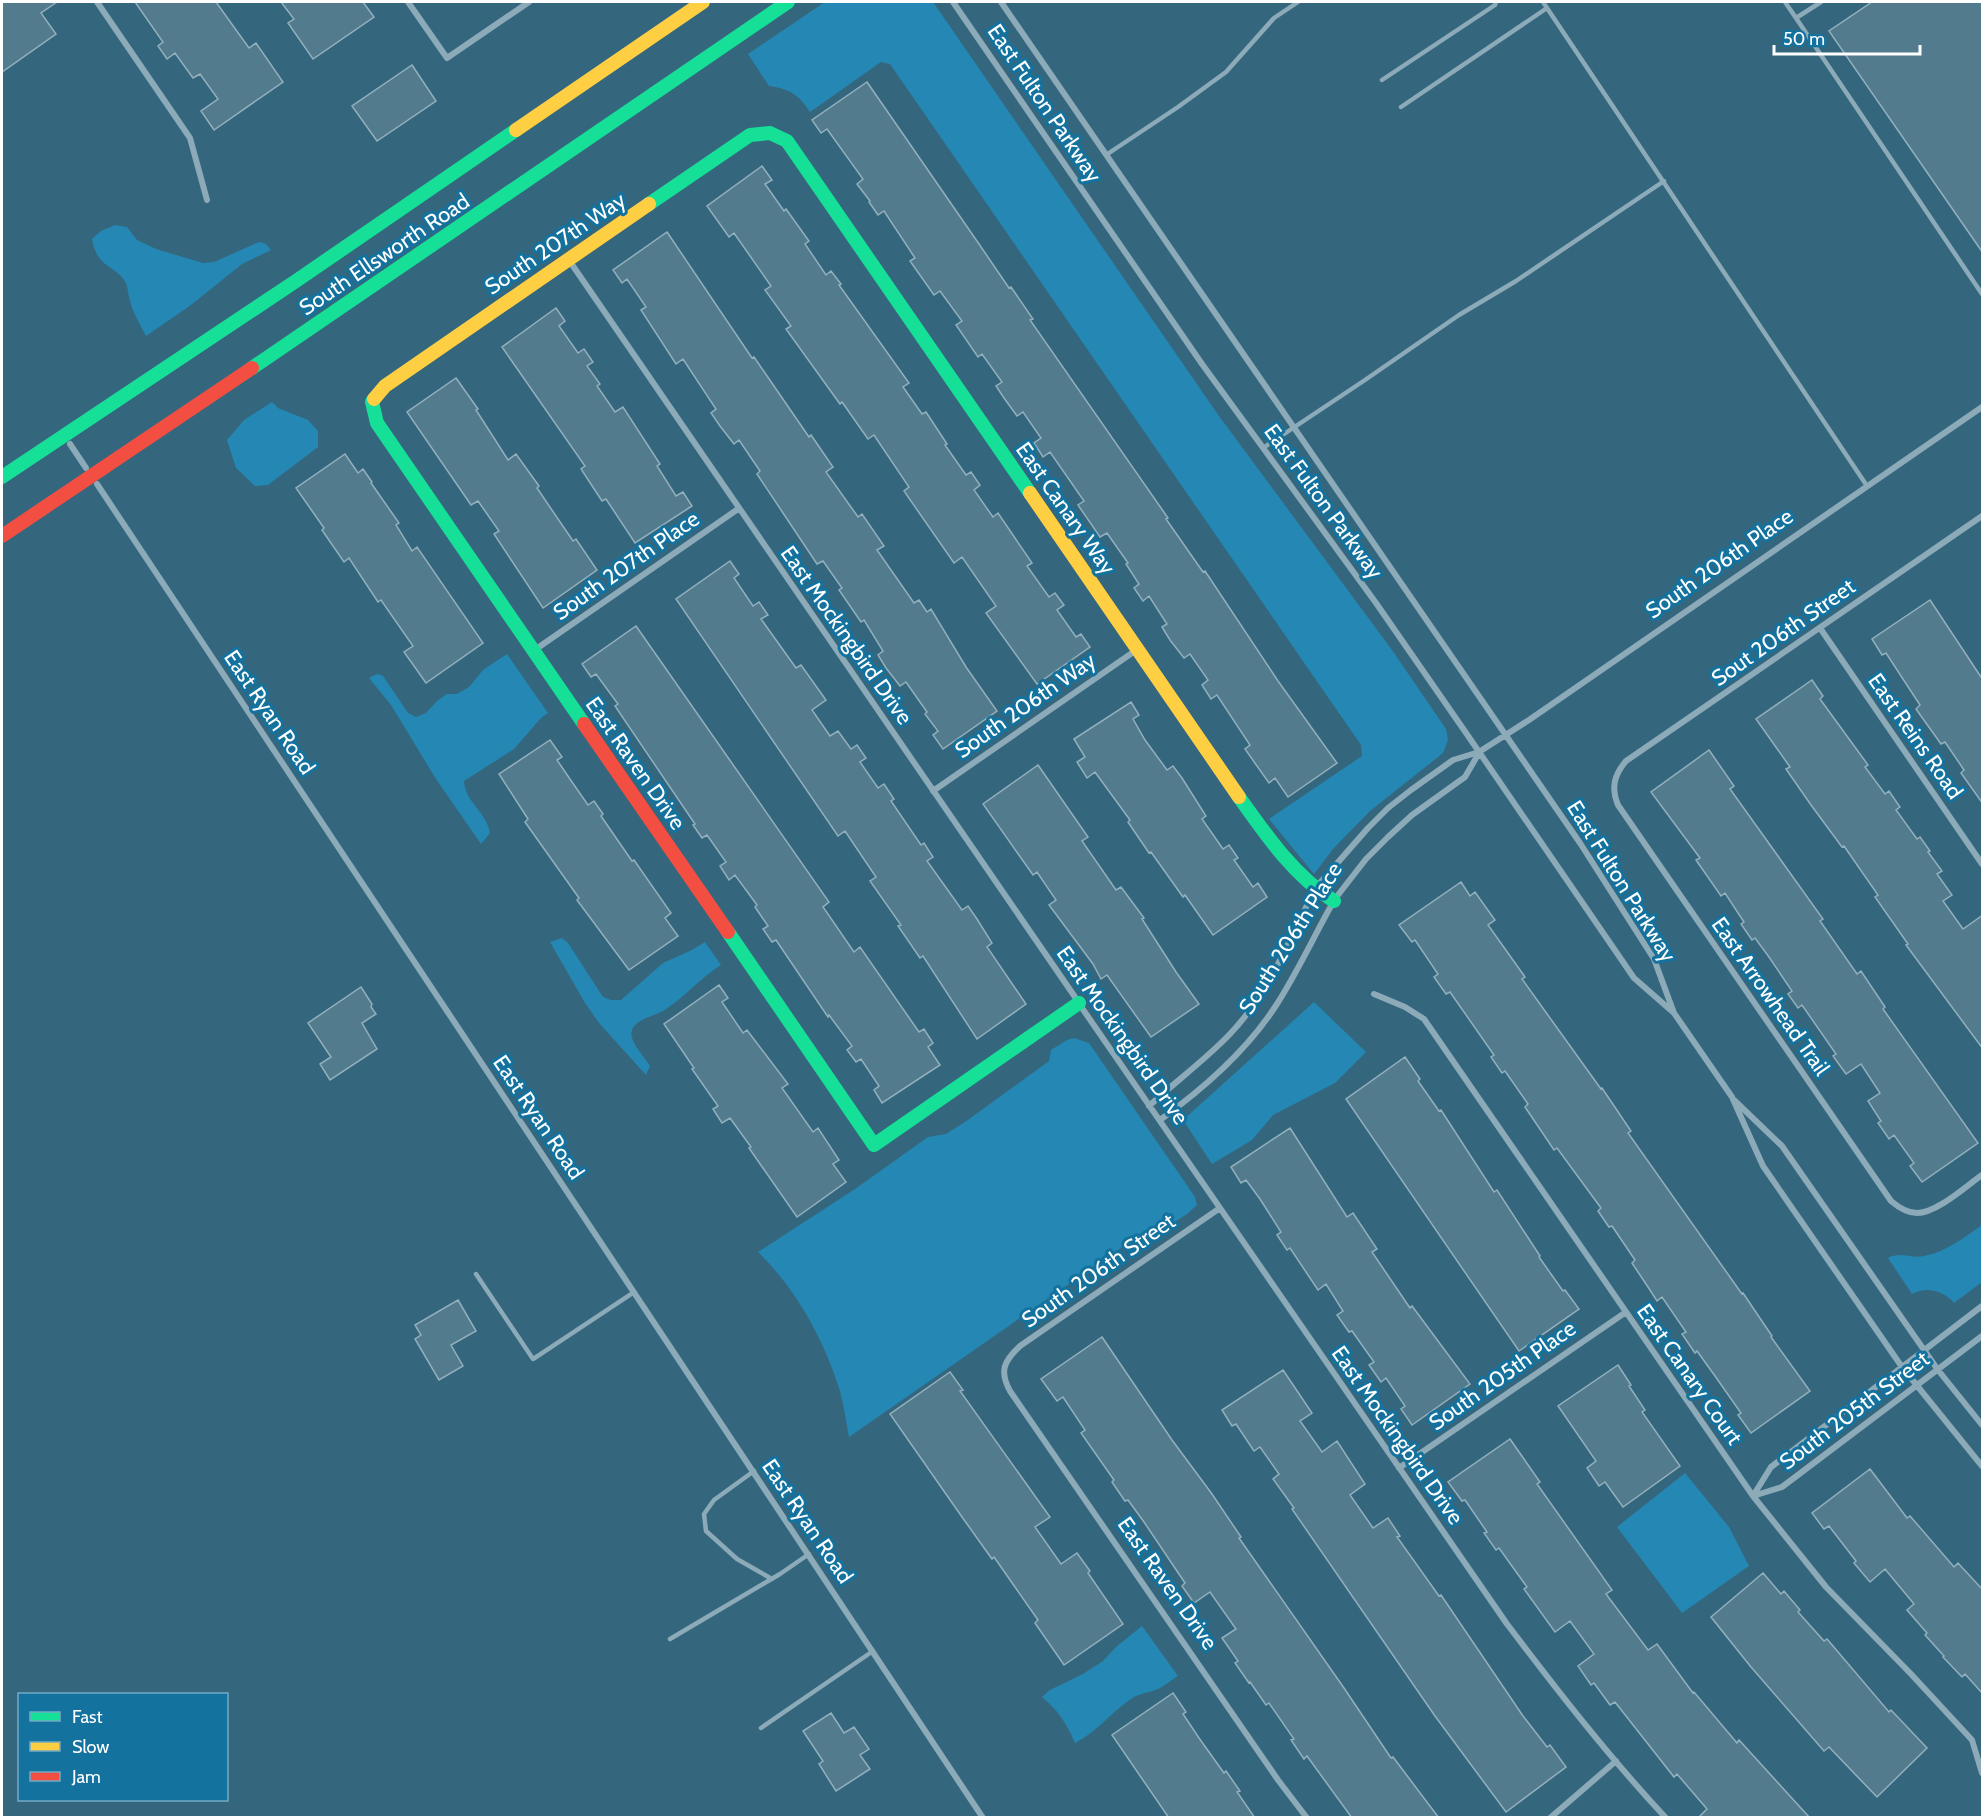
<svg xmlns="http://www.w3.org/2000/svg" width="1984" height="1819" viewBox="0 0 1984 1819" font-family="Cabin,sans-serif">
  <rect width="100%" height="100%" fill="#34677e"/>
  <path fill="#2587b3" d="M825 2H933L1219 416 1392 650 1446 729 1448 740 1443 753 1370 811 1333 849 1314 874 1269 819 1362 756 1361 745 890 64 881 62 810 112C799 95 790 89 769 86L748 54Z
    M115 225 127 227 137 240 156 249 203 263 214 262 259 242 266 244 271 250 242 264 191 305 146 336C140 324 133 313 130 301 128 295 128 288 126 283 115 264 97 269 92 239L101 231Z
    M272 402 278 408 308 420 318 431V447L268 485 255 486 236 468 227 440 244 420Z
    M507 654 548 713 541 718 514 749 464 781C465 802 486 811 490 833L481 844 436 779 391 705 369 678 377 674 383 676 408 713 416 717 426 713 437 701 447 694H457L469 687 483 670Z
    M562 938 568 943 603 997 611 1000H621L663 963 692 950 705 942 721 965C700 978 684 998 663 1011 654 1016 636 1019 632 1030 628 1041 645 1057 650 1066L646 1075 599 1023 585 1003 550 942Z
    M1314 1002 1366 1052 1335 1083 1273 1115 1252 1140 1212 1164 1183 1120Z
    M1074 1038 1089 1043 1195 1197 1197 1205 1187 1214 1164 1229H1148L849 1437C846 1422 844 1406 840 1391 824 1340 797 1290 758 1252L855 1189 928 1137 946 1134 965 1122 1049 1061 1051 1050 1067 1040Z
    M1982 1225V1282L1954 1303C1944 1291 1926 1286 1912 1294L1888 1258C1900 1251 1911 1259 1924 1256 1946 1252 1965 1237 1982 1225Z
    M1685 1473 1729 1527 1749 1566 1682 1613 1617 1527Z
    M1142 1626 1178 1676C1171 1680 1165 1686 1158 1689 1149 1693 1139 1693 1131 1699 1110 1713 1097 1732 1075 1743 1067 1724 1058 1710 1042 1697L1050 1690 1083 1674 1103 1661 1116 1647Z"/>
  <path fill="#537b8e" stroke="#93b0bd" stroke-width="1.5" d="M2 2H57L41 13 56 34 2 72Z
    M135 2H216L249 48 256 43 283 82 214 130 201 111 218 99 200 74 193 78 175 53 167 59 158 46 163 42Z
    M281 2H363L374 17 313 59 288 23 294 19Z
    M1872 2H1983V253L1829 31Z
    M412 65 436 101 377 141 352 106Z
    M867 82 979 244 1009 288 1011 287 1033 319 1030 320 1168 518 1166 519 1203 572 1205 571 1278 681 1337 763 1288 797 1275 778 1269 783 1245 749 1250 745 1217 695 1211 699 1202 685 1208 680 1190 654 1184 658 1170 640 1162 627 1167 624 1149 596 1143 601 1134 588 1139 584 1126 564 1128 563 1107 533 1100 537 1078 505 1084 501 1050 452 1043 457 1034 443 1041 438 1023 412 1017 416 1004 398 996 386 1002 382 982 354 978 357 956 325 962 321 940 291 934 295 910 261 915 258 884 211 878 215 869 202 870 201 857 184 863 179 827 129 821 133 812 120Z
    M762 166 772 180 765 184 784 211 786 209 809 241 805 244 826 275 831 271 841 284 839 285 909 383 903 387 922 414 926 412 947 444 945 445 966 475 971 472 980 485 974 490 993 517 998 513 1032 563 1027 566 1049 597 1055 593 1064 605 1057 610 1076 637 1081 634 1090 647 1037 684 986 613 996 606 962 557 954 563 904 491 909 487 874 435 868 439 842 402 840 404 786 329 791 326 765 290 771 286 734 233 729 237 707 206Z
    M667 232 752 358 754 357 809 437 811 435 833 467 826 472 858 517 862 514 884 546 877 550 914 603 919 600 927 612 931 609 966 667 997 711 943 749 933 735 938 731 925 714 927 712 906 682 900 686 886 668 878 655 883 651 864 620 861 622 839 590 842 588 823 561 817 564 757 474 760 471 739 440 734 444 720 426 711 413 716 409 683 359 676 364 641 310 646 307 627 279 622 283 613 270Z
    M556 308 565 321 559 326 578 353 584 349 593 362 587 366 600 384 597 386 615 412 623 407 660 464 657 466 676 496 683 492 692 506 635 543 606 499 602 501 581 469 585 466 502 347Z
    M456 378 478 409 476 410 508 460 516 454 539 486 537 488 573 541 576 539 597 570 543 608 494 534 499 531 478 501 471 505 407 412Z
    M345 454 358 473 363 469 372 482 371 483 399 523 396 525 412 551 417 547 483 643 426 683 404 652 413 646 381 600 378 602 349 558 344 562 322 530 324 528 296 488Z
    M730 561 739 574 734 578 753 606 759 602 768 615 761 619 796 668 801 665 826 700 812 710 830 736 838 731 851 749 857 745 866 758 860 762 878 788 884 784 894 799 891 801 921 845 924 843 933 857 927 861 962 910 968 906 977 919 992 943 987 947 1026 1004 977 1039 923 956 920 958 898 926 901 925 870 881 876 877 845 831 838 836 676 599Z
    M1930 600 1983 680V804L1961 773 1964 770 1945 742 1941 744 1916 709 1920 705 1886 653 1882 655 1872 639Z
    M636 626 829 902 823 907 854 952 860 947 919 1032 924 1029 933 1043 928 1047 940 1065 882 1103 874 1090 879 1086 861 1059 856 1062 847 1050 852 1046 829 1015 828 1017 776 940 772 942 763 929 768 926 755 907 757 905 735 875 729 880 720 866 726 862 707 835 702 838 693 825 695 824 615 706 618 704 596 674 591 677 582 664Z
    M1812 680 1823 696 1820 699 1868 765 1865 767 1885 794 1889 791 1900 807 1896 810 1917 839 1920 837 1930 851 1928 852 1942 871 1937 874 1952 895 1943 901 1963 929 1983 915V1049L1906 945 1908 944 1875 897 1878 895 1844 846 1842 847 1811 805 1786 769 1790 767 1756 719Z
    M1131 702 1139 715 1133 719 1145 740 1167 770 1173 766 1182 778 1206 816 1202 819 1223 849 1229 845 1238 858 1234 860 1253 887 1258 883 1267 897 1213 935 1185 895 1183 897 1151 852 1149 853 1128 822 1130 820 1095 772 1087 778 1077 762 1085 757 1074 739Z
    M550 740 562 757 557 760 572 782 588 805 594 801 603 814 601 816 632 861 634 860 671 913 665 918 678 936 629 970 577 900 579 898 525 822 528 819 499 774Z
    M1709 750 1734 786 1730 789 1823 919 1820 921 1857 974 1861 971 1885 1007 1883 1009 1978 1143 1922 1182 1910 1166 1914 1163 1894 1135 1889 1139 1878 1123 1881 1121 1868 1101 1880 1093 1861 1064 1846 1074 1833 1056 1836 1054 1802 1005 1798 1008 1788 994 1792 991 1769 957 1755 938 1752 940 1741 924 1744 922 1725 893 1721 896 1696 860 1700 858 1651 792Z
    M1038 765 1088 837 1082 841 1116 890 1121 887 1144 918 1142 919 1176 972 1199 1004 1151 1037 1107 975 1101 979 1093 964 1049 905 1056 900 1037 872 1033 875 983 804Z
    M1461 882 1470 896 1475 892 1495 920 1488 925 1525 977 1522 979 1601 1089 1602 1088 1631 1131 1628 1133 1742 1294 1743 1293 1772 1336 1771 1337 1810 1391 1751 1433 1738 1415 1741 1413 1715 1376 1697 1351 1695 1353 1682 1334 1686 1332 1662 1297 1657 1301 1646 1284 1632 1263 1635 1260 1612 1226 1609 1227 1598 1211 1601 1208 1557 1148 1554 1150 1525 1107 1528 1104 1505 1071 1502 1073 1491 1057 1494 1055 1450 992 1446 994 1434 977 1438 974 1415 940 1412 942 1399 925Z
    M719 985 728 998 722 1002 743 1033 747 1030 788 1084 782 1088 813 1132 818 1128 839 1160 833 1164 846 1182 797 1217 749 1148 751 1147 730 1118 722 1123 713 1109 718 1106 692 1069 694 1068 664 1024Z
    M361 987 372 1004 371 1007 376 1014 362 1023 377 1049 330 1080 320 1064 331 1057 308 1023Z
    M1405 1057 1420 1079 1418 1081 1439 1111 1441 1110 1494 1192 1497 1190 1540 1256 1539 1257 1563 1291 1565 1290 1579 1309 1519 1351 1346 1099Z
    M1290 1128 1347 1217 1353 1213 1377 1249 1372 1252 1410 1308 1412 1306 1470 1384 1412 1425 1401 1409 1405 1406 1386 1378 1381 1382 1369 1365 1374 1362 1352 1331 1349 1332 1337 1315 1343 1311 1326 1284 1318 1290 1290 1248 1287 1250 1277 1235 1281 1232 1260 1199 1246 1180 1241 1183 1231 1167Z
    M458 1300 476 1331 451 1345 463 1366 439 1380 415 1339 421 1335 415 1325Z
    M1102 1337 1172 1440 1212 1494 1241 1537 1239 1538 1344 1688 1391 1758 1393 1757 1439 1818H1352L1307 1756 1304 1759 1291 1740 1294 1739 1269 1703 1266 1705 1250 1682 1249 1683 1235 1663 1238 1661 1222 1638 1236 1629 1210 1592 1194 1603 1182 1586 1185 1583 1144 1522 1128 1500 1125 1501 1112 1482 1114 1480 1081 1433 1085 1430 1063 1397 1057 1401 1041 1379Z
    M1618 1365 1631 1385 1629 1386 1645 1410 1642 1412 1680 1466 1623 1507 1605 1482 1599 1486 1587 1468 1596 1461 1558 1406Z
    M1283 1370 1312 1413 1300 1421 1322 1452 1337 1441 1365 1484 1350 1495 1373 1528 1388 1518 1400 1536 1397 1537 1439 1596 1441 1595 1523 1716 1547 1747 1550 1745 1566 1767 1506 1812 1435 1716 1292 1509 1294 1508 1273 1479 1279 1474 1260 1447 1254 1451 1236 1424 1232 1426 1222 1410Z
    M950 1372 963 1390 960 1391 1050 1517 1035 1527 1061 1564 1077 1553 1090 1571 1088 1573 1123 1624 1064 1665 1035 1623 1038 1620 994 1557 992 1559 962 1517 890 1414Z
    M1510 1439 1540 1482 1537 1484 1612 1590 1606 1594 1648 1650 1657 1644 1693 1693 1694 1692 1737 1743 1739 1740 1810 1818H1698L1707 1809 1677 1774 1674 1777 1615 1702 1610 1705 1594 1683 1591 1685 1578 1666 1594 1654 1570 1621 1555 1632 1524 1589 1527 1587 1499 1548 1496 1550 1484 1533 1487 1532 1465 1500 1462 1501 1448 1482Z
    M1870 1469 1907 1518 1910 1516 1954 1567 1958 1563 1983 1590V1694L1965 1674 1962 1677 1943 1657 1944 1656 1925 1635 1927 1633 1907 1610 1914 1604 1885 1569 1870 1582 1854 1563 1856 1561 1829 1526 1824 1529 1812 1513Z
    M1763 1573 1781 1594 1784 1591 1800 1610 1798 1612 1824 1641 1827 1639 1889 1712 1891 1710 1927 1748 1877 1797 1829 1747 1824 1751 1751 1667 1711 1617Z
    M1173 1693 1186 1712 1183 1714 1199 1738 1224 1773 1226 1771 1240 1791 1237 1792 1255 1818H1169L1112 1735Z
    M831 1713 844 1733 854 1727 869 1749 860 1755 870 1769 836 1791 819 1764 823 1761 803 1731Z"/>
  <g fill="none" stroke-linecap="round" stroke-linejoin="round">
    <path stroke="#8caab8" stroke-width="4.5" d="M1543 2 1867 486
      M1785 2 1796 18
      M1821 2 1796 18 1982 294
      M1382 80 1495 5 1496 2
      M1401 107 1547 8
      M1106 155 1178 107 1226 72 1274 18 1298 2
      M1263 448 1365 380 1459 315 1516 281 1664 181
      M476 1274 533 1359 634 1292
      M754 1471 714 1500 704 1514 706 1531 737 1559 772 1579
      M670 1639 780 1574 809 1554
      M761 1728 873 1651"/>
    <path stroke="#8caab8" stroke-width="6" d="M97 2 190 138 207 200
      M408 2 447 58 529 2
      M953 2 1202 364 1376 603 1464 730 1634 978 1674 1013
      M1001 2 1580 843 1654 959 1674 1013 1732 1097 1763 1166 1902 1367 1982 1466
      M573 266 1075 997
      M70 444 86 468
      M97 484 983 1818
      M1982 516 1626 761C1614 775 1611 788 1618 805L1891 1201C1898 1207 1907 1213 1917 1213 1937 1213 1966 1186 1982 1175
      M1820 628 1982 864
      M539 647 738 509
      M933 791 1132 653
      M1319 884 1368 828 1388 808 1411 790 1453 760 1479 752 1529 720 1982 407
      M1338 895 1366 859 1388 837 1412 815 1465 777 1479 753
      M1374 994 1405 1007 1424 1019 1753 1496 1826 1587 1911 1674 1972 1740 1982 1773
      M1082 1008 1507 1624C1557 1690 1609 1757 1666 1818
      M1734 1100 1782 1146 1938 1370 1982 1425
      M1149 1106C1175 1082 1205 1060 1229 1035 1267 996 1288 943 1312 895
      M1160 1120C1203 1089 1245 1053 1275 1007 1296 975 1312 940 1331 906
      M1220 1208 1020 1346C1004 1361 999 1371 1010 1391L1278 1780 1307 1818
      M1399 1468 1626 1312
      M1753 1496 1771 1467 1982 1306
      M1753 1496 1782 1487 1982 1336
      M1550 1818 1616 1761"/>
    <path stroke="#16e098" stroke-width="14" d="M649 204 750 135 770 133 787 141 1030 493
      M252 368 788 2
      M374 399 372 402 377 423 584 724
      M2 477 296 281 516 130
      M1239 797C1266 835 1294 876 1334 901
      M728 932 874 1145 1079 1003"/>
    <path stroke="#ffcf43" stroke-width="14" d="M516 130 703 2
      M374 399 385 386 649 204
      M1030 493 1239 797"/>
    <path stroke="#f24e42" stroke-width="14" d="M2 536 252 368
      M584 724 728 932"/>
  </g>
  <g text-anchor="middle" stroke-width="6" stroke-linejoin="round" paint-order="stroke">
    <g font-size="22" fill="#fff" stroke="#14729e">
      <text transform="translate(1045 103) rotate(56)" y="8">East Fulton Parkway</text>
      <text transform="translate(555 243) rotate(-34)" y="8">South 207th Way</text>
      <text transform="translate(384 254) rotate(-34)" y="8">South Ellsworth Road</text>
      <text transform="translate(1324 501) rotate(54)" y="8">East Fulton Parkway</text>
      <text transform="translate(1066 508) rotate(55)" y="8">East Canary Way</text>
      <text transform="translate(1719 563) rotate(-35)" y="8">South 206th Place</text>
      <text transform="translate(626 565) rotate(-35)" y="8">South 207th Place</text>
      <text transform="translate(1783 632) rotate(-35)" y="8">Sout 206th Street</text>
      <text transform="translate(847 635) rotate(55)" y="8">East Mockingbird Drive</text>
      <text transform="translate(1025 705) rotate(-35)" y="8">South 206th Way</text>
      <text transform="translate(270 712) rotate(56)" y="8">East Ryan Road</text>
      <text transform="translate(1916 736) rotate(55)" y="8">East Reins Road</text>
      <text transform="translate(636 763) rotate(55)" y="8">East Raven Drive</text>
      <text transform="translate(1622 881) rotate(58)" y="8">East Fulton Parkway</text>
      <text transform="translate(1290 938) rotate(-58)" y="8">South 206th Place</text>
      <text transform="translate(1771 996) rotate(55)" y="8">East Arrowhead Trail</text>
      <text transform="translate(1123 1035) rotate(55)" y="8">East Mockingbird Drive</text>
      <text transform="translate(539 1117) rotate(56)" y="8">East Ryan Road</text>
      <text transform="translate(1098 1270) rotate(-35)" y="8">South 206th Street</text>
      <text transform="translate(1690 1374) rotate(55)" y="8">East Canary Court</text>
      <text transform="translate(1502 1375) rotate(-35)" y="8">South 205th Place</text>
      <text transform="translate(1854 1410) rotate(-37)" y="8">South 205th Street</text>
      <text transform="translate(1398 1435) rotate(55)" y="8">East Mockingbird Drive</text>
      <text transform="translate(808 1521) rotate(56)" y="8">East Ryan Road</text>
      <text transform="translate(1168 1583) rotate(55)" y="8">East Raven Drive</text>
    </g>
  </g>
  <rect width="1984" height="1819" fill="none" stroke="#ffffff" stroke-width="6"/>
  <rect x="18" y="1693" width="210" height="108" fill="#14729e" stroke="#72aac5" stroke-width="1.5"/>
  <rect x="30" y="1712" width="30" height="9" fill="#16e098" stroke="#72aac5" stroke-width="1.5"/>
  <text x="72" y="1723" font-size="18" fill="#ffffff">Fast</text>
  <rect x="30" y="1742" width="30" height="9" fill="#ffcf43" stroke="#72aac5" stroke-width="1.5"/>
  <text x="72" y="1753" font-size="18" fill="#ffffff">Slow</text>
  <rect x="30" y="1772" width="30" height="9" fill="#f24e42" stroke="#72aac5" stroke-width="1.5"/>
  <text x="72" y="1783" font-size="18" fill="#ffffff">Jam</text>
  <path d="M1774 45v9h146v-9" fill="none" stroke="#ffffff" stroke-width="3"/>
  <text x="1783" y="45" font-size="18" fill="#ffffff" stroke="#14729e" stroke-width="4.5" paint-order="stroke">50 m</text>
</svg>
